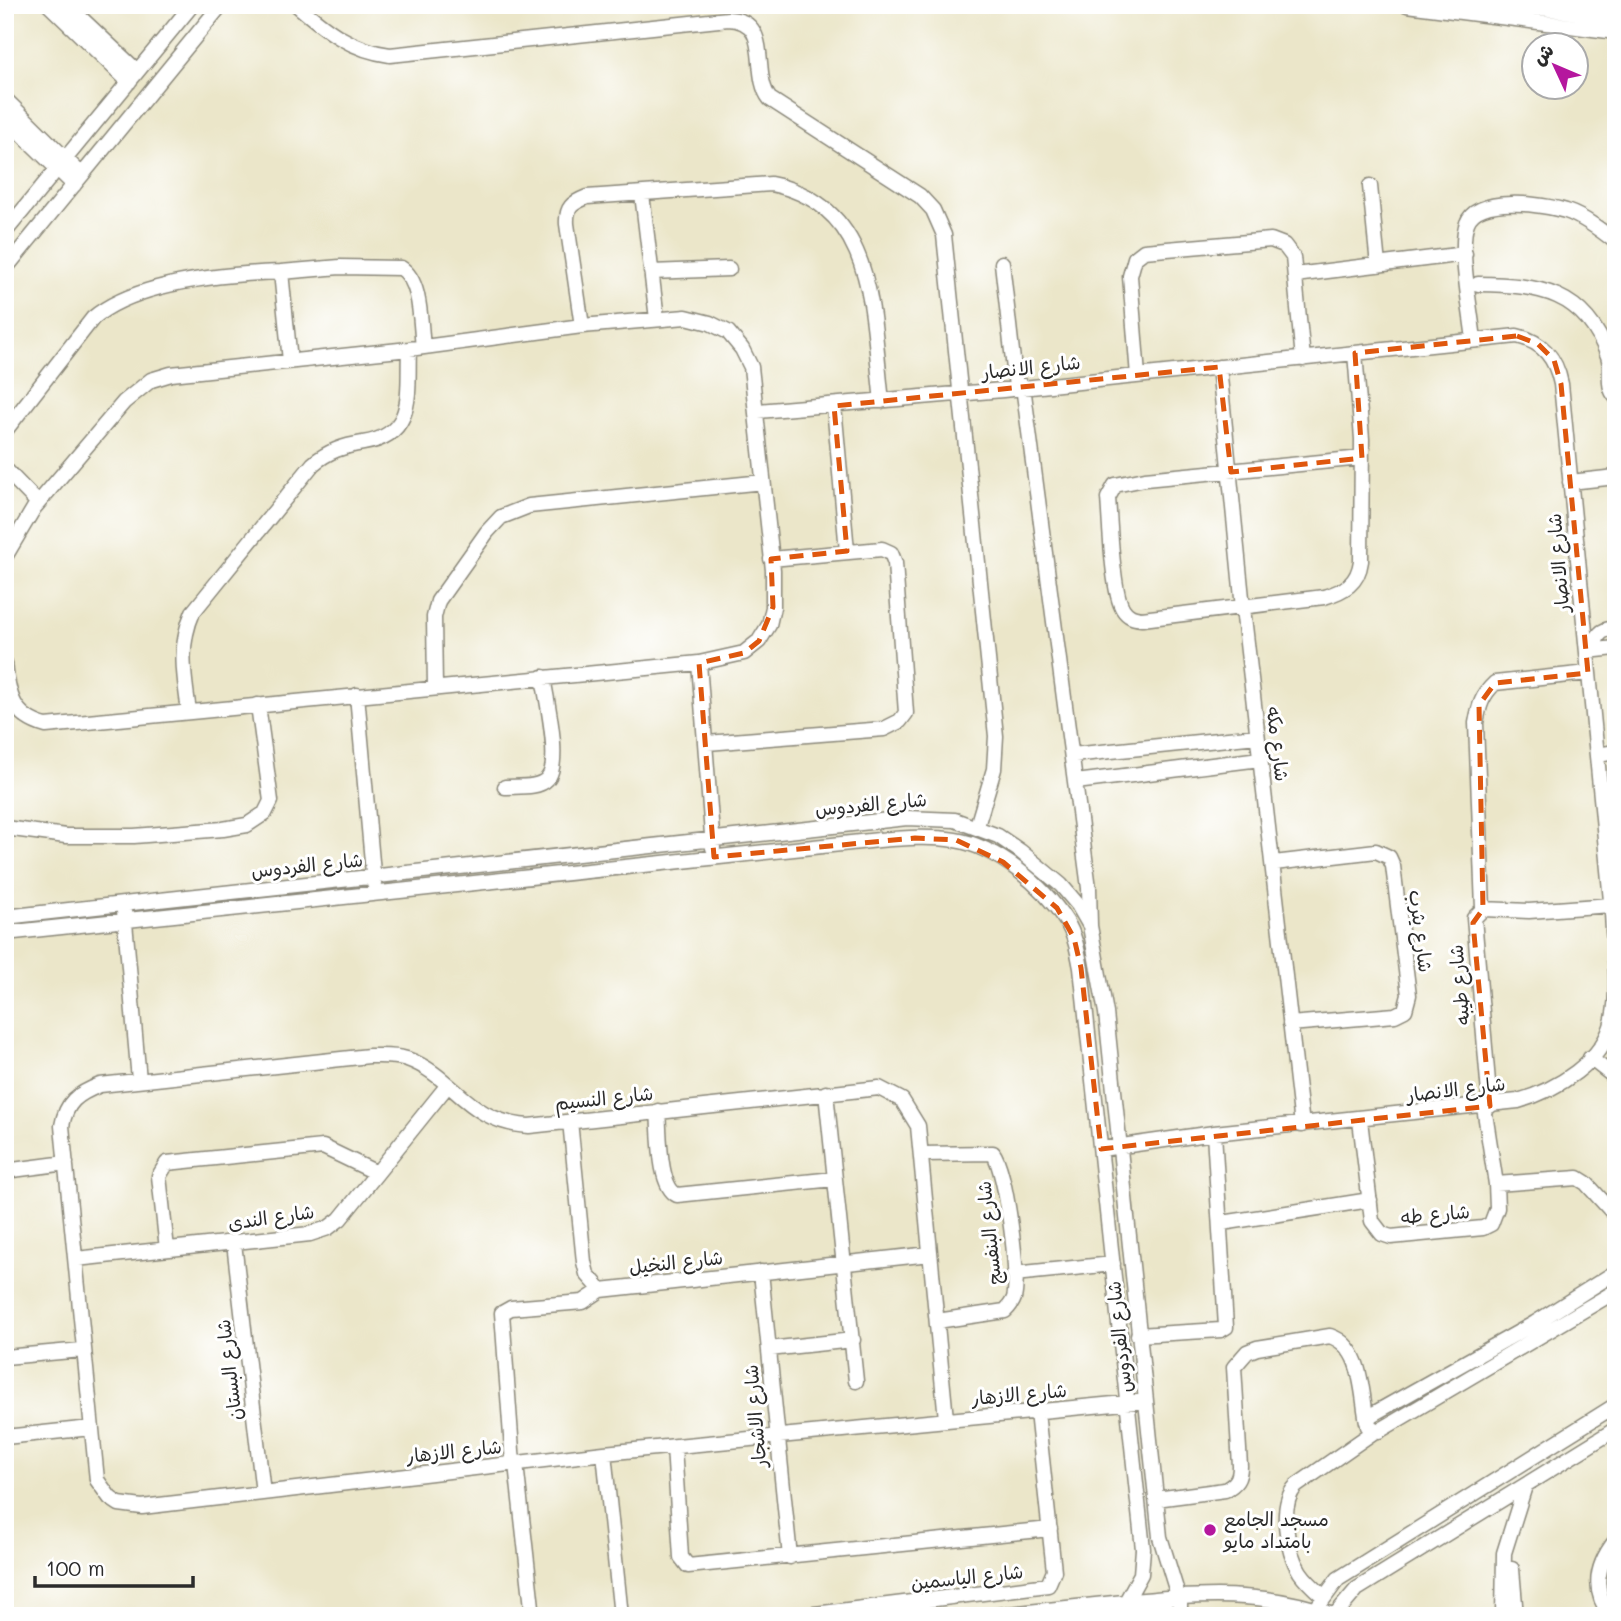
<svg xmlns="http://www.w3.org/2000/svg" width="1621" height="1621" viewBox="0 0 1621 1621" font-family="Mali,'Playpen Sans Arabic',sans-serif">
  <rect width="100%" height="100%" fill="#fff"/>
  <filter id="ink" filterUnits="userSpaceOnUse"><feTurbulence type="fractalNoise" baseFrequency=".0143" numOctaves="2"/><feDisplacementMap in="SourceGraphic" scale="14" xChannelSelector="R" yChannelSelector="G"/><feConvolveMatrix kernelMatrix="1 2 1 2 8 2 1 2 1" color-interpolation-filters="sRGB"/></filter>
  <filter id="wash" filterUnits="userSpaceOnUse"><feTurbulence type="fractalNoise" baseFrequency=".00686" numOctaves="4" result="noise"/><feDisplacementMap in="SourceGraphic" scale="28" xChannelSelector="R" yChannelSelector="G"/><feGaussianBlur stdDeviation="1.57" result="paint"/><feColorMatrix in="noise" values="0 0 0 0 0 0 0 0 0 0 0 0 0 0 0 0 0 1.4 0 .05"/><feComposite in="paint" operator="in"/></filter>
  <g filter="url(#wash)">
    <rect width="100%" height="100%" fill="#ebe6c9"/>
  </g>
  <g filter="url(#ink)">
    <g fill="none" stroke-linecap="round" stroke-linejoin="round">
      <defs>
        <path id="minor" d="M49 5 129 82
          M67 5 137 71
          M297 5C326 30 351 50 390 55L728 19C774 20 750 74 770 99L920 196 933 210 944 235 996 736 994 769 977 826
          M1407 5 1616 32
          M1520 5 1616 18
          M5 99 82 175
          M5 118 74 185
          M1370 186 1378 265
          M642 194 657 319
          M5 232 192 5
          M1002 263 1016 387
          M5 269 221 5
          M281 272 340 267 401 268C422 281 420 324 423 347
          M651 272 729 269
          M1295 275 1465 254
          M1478 284C1539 285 1585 291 1608 356 1613 371 1605 385 1616 397
          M582 326 567 224C566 207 572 203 587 197L771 184C878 206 871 313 882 401
          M1474 340C1471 312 1458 246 1467 223 1477 195 1543 204 1566 211 1584 217 1601 230 1616 242
          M1355 353 1362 439 1361 561C1358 584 1344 591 1324 597L1142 619C1134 618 1128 617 1123 609 1112 593 1110 521 1108 498L1115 485 1145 479 1362 458
          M1219 367 1243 608 1302 1125
          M1138 376 1130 276 1135 258 1144 251 1271 240 1284 245 1293 257 1303 359
          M1023 386 1089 888 1090 925
          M834 406 847 551
          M758 411 1003 390 1517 336C1544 342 1556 359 1561 384L1612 911C1613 946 1620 985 1613 1019 1604 1062 1556 1090 1518 1101L1214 1133 1101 1149
          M5 431 93 318C136 282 226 274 281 272L290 361
          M5 469 38 503
          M1570 482 1616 477
          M5 557 34 508 124 402 151 380 171 374 409 349 582 326 686 317 710 323 728 332 742 349 751 367 773 570V607L769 625 759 641 744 653 699 663 46 726C12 717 9 695 5 663
          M1593 650C1597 635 1600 629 1616 628
          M1587 651 1616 648
          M699 663 713 848
          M435 688 434 617 438 601 487 532 501 517 529 506 763 482
          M357 695 374 884
          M189 711C184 676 178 646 193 612L313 464C328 451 344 446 363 443 417 435 407 391 409 349
          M707 743 884 729 900 721 906 713 895 563 891 553 882 549 771 559
          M1072 755 1257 736
          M1597 755 1616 752
          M1076 782 1260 759
          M505 787C517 786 538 789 547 779 562 764 546 698 543 677
          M5 828 66 836H134L223 829 247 825 265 813 271 801 258 705
          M1274 863 1376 851 1389 857 1393 866 1409 995 1405 1010 1395 1015 1290 1024
          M1483 909 1476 723C1479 706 1482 695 1495 683L1588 673
          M124 911 139 1080
          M5 917 907 818 955 820 998 836 1020 851 1061 885 1078 905 1090 926 1106 1013 1160 1537 1180 1602V1616
          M5 933 879 840C904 838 930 836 955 840 996 846 1044 886 1066 921 1075 935 1078 952 1081 968L1143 1549 1141 1574 1118 1616
          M1590 1058 1616 1078
          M826 1093 856 1381
          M1490 1106 1474 918 1483 909 1529 911 1611 905
          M658 1111C660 1132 658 1186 677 1195L834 1179
          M1360 1120 1372 1221 1382 1234 1391 1237 1483 1228 1491 1224 1497 1208 1496 1184 1484 1107
          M570 1121 584 1262 587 1274 601 1290 930 1254
          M921 1154 993 1153C1006 1171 1020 1276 1014 1298 1012 1304 1009 1307 1005 1311L937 1321
          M5 1171 66 1163
          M1496 1184 1578 1178 1586 1183 1616 1216
          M1222 1223 1370 1200
          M234 1243 263 1493
          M167 1249 159 1176 167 1163 323 1147 377 1173
          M76 1259 310 1234 328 1228 340 1219 447 1086
          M761 1272 790 1557
          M1616 1272 1535 1323 1373 1414 1369 1417 1368 1426 1379 1431 1616 1291
          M1014 1274 1113 1264
          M1138 1335 1221 1330 1226 1327 1214 1133
          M769 1349 853 1340
          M5 1357 82 1350
          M946 1419 918 1126 902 1100 879 1088 529 1126C466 1122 455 1076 407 1059 395 1055 381 1056 369 1056L100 1085C77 1094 66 1102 62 1126L97 1480 110 1498 119 1504 142 1507 604 1453 1145 1401
          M5 1437 91 1428
          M674 1447 681 1557 688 1566 1050 1529
          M604 1453 621 1616
          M513 1464 502 1313 511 1308 583 1302 601 1290
          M516 1464 533 1616
          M1156 1499 1225 1490C1236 1484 1240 1479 1240 1466L1234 1367 1247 1352 1257 1348 1330 1336C1363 1347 1361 1392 1367 1422
          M1512 1569 1516 1616
          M1323 1596C1315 1589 1306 1581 1300 1572 1287 1552 1278 1505 1296 1486L1375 1431
          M1316 1609 1338 1579 1616 1405
          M1335 1615 1357 1589 1616 1429
          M799 1616 1048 1585 1054 1571 1037 1412
          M990 1616C1035 1611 1079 1607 1124 1602 1198 1594 1265 1590 1336 1616
          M1503 1616 1504 1553 1525 1486
          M1611 1616C1591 1590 1596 1565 1616 1540"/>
      </defs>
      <use href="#minor" stroke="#8b887a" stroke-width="17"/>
      <use href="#minor" stroke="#fff" stroke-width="14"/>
    </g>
  </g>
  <path fill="none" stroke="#df570e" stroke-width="5" stroke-dasharray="14 9" stroke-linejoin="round" d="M1517 336 1538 344 1554 360 1561 384 1588 673 1495 683 1479 705 1483 909 1473 923 1490 1106 1101 1149 1081 968 1074 938 1057 908 1003 862 956 840 915 838 714 857 699 663 744 653 759 641 773 607 771 559 847 551 834 406 1219 367 1231 472 1362 458 1355 353Z"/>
  <circle fill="#b5179e" stroke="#fff" stroke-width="2.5" cx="1210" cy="1530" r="7"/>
  <g text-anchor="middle" stroke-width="6" stroke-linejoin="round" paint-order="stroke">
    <g font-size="19" fill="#2b2b2b" stroke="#fff">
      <text transform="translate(1031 367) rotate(-6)" y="7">شارع الانصار</text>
      <text transform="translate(1558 563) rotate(-95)" y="7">شارع الانصار</text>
      <text transform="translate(1278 744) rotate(83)" y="7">شارع مكه</text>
      <text transform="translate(871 804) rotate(-5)" y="7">شارع الفردوس</text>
      <text transform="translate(307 865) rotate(-6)" y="7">شارع الفردوس</text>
      <text transform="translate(1421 931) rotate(83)" y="7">شارع يثرب</text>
      <text transform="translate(1459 985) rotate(-95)" y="7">شارع طيبه</text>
      <text transform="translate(1456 1089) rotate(-7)" y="7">شارع الانصار</text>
      <text transform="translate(604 1098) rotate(-6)" y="7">شارع النسيم</text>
      <text transform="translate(1435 1214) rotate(-5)" y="7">شارع طه</text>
      <text transform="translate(271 1217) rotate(-8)" y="7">شارع الندى</text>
      <text transform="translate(989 1233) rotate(-96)" y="7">شارع البنفسج</text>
      <text transform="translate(676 1262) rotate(-6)" y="7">شارع النخيل</text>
      <text transform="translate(1119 1337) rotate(-96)" y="7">شارع الفردوس</text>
      <text transform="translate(229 1370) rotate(-97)" y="7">شارع البستان</text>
      <text transform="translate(1019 1394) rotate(-5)" y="7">شارع الازهار</text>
      <text transform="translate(755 1416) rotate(-95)" y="7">شارع الاشجار</text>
      <text transform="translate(454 1451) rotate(-6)" y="7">شارع الازهار</text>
      <text transform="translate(967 1577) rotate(-6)" y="7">شارع الياسمين</text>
    </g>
    <g font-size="19" fill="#2b2b2b" stroke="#fff" text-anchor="start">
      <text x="1224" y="1526">مسجد الجامع<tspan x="1224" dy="22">بامتداد مايو</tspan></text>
    </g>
  </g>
  <rect width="1621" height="1621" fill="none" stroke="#fff" stroke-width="28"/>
  <g transform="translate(1555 66) rotate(314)"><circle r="33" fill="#ffffff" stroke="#aaaaaa" stroke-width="2"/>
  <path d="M0-5L12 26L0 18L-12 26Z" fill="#b5179e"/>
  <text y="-10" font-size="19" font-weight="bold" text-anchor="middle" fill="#2b2b2b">ش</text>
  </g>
  <path d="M35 1576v10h158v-10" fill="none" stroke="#2b2b2b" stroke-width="3.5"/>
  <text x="46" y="1576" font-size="21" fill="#2b2b2b" stroke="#ffffff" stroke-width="5" paint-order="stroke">100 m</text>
</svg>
